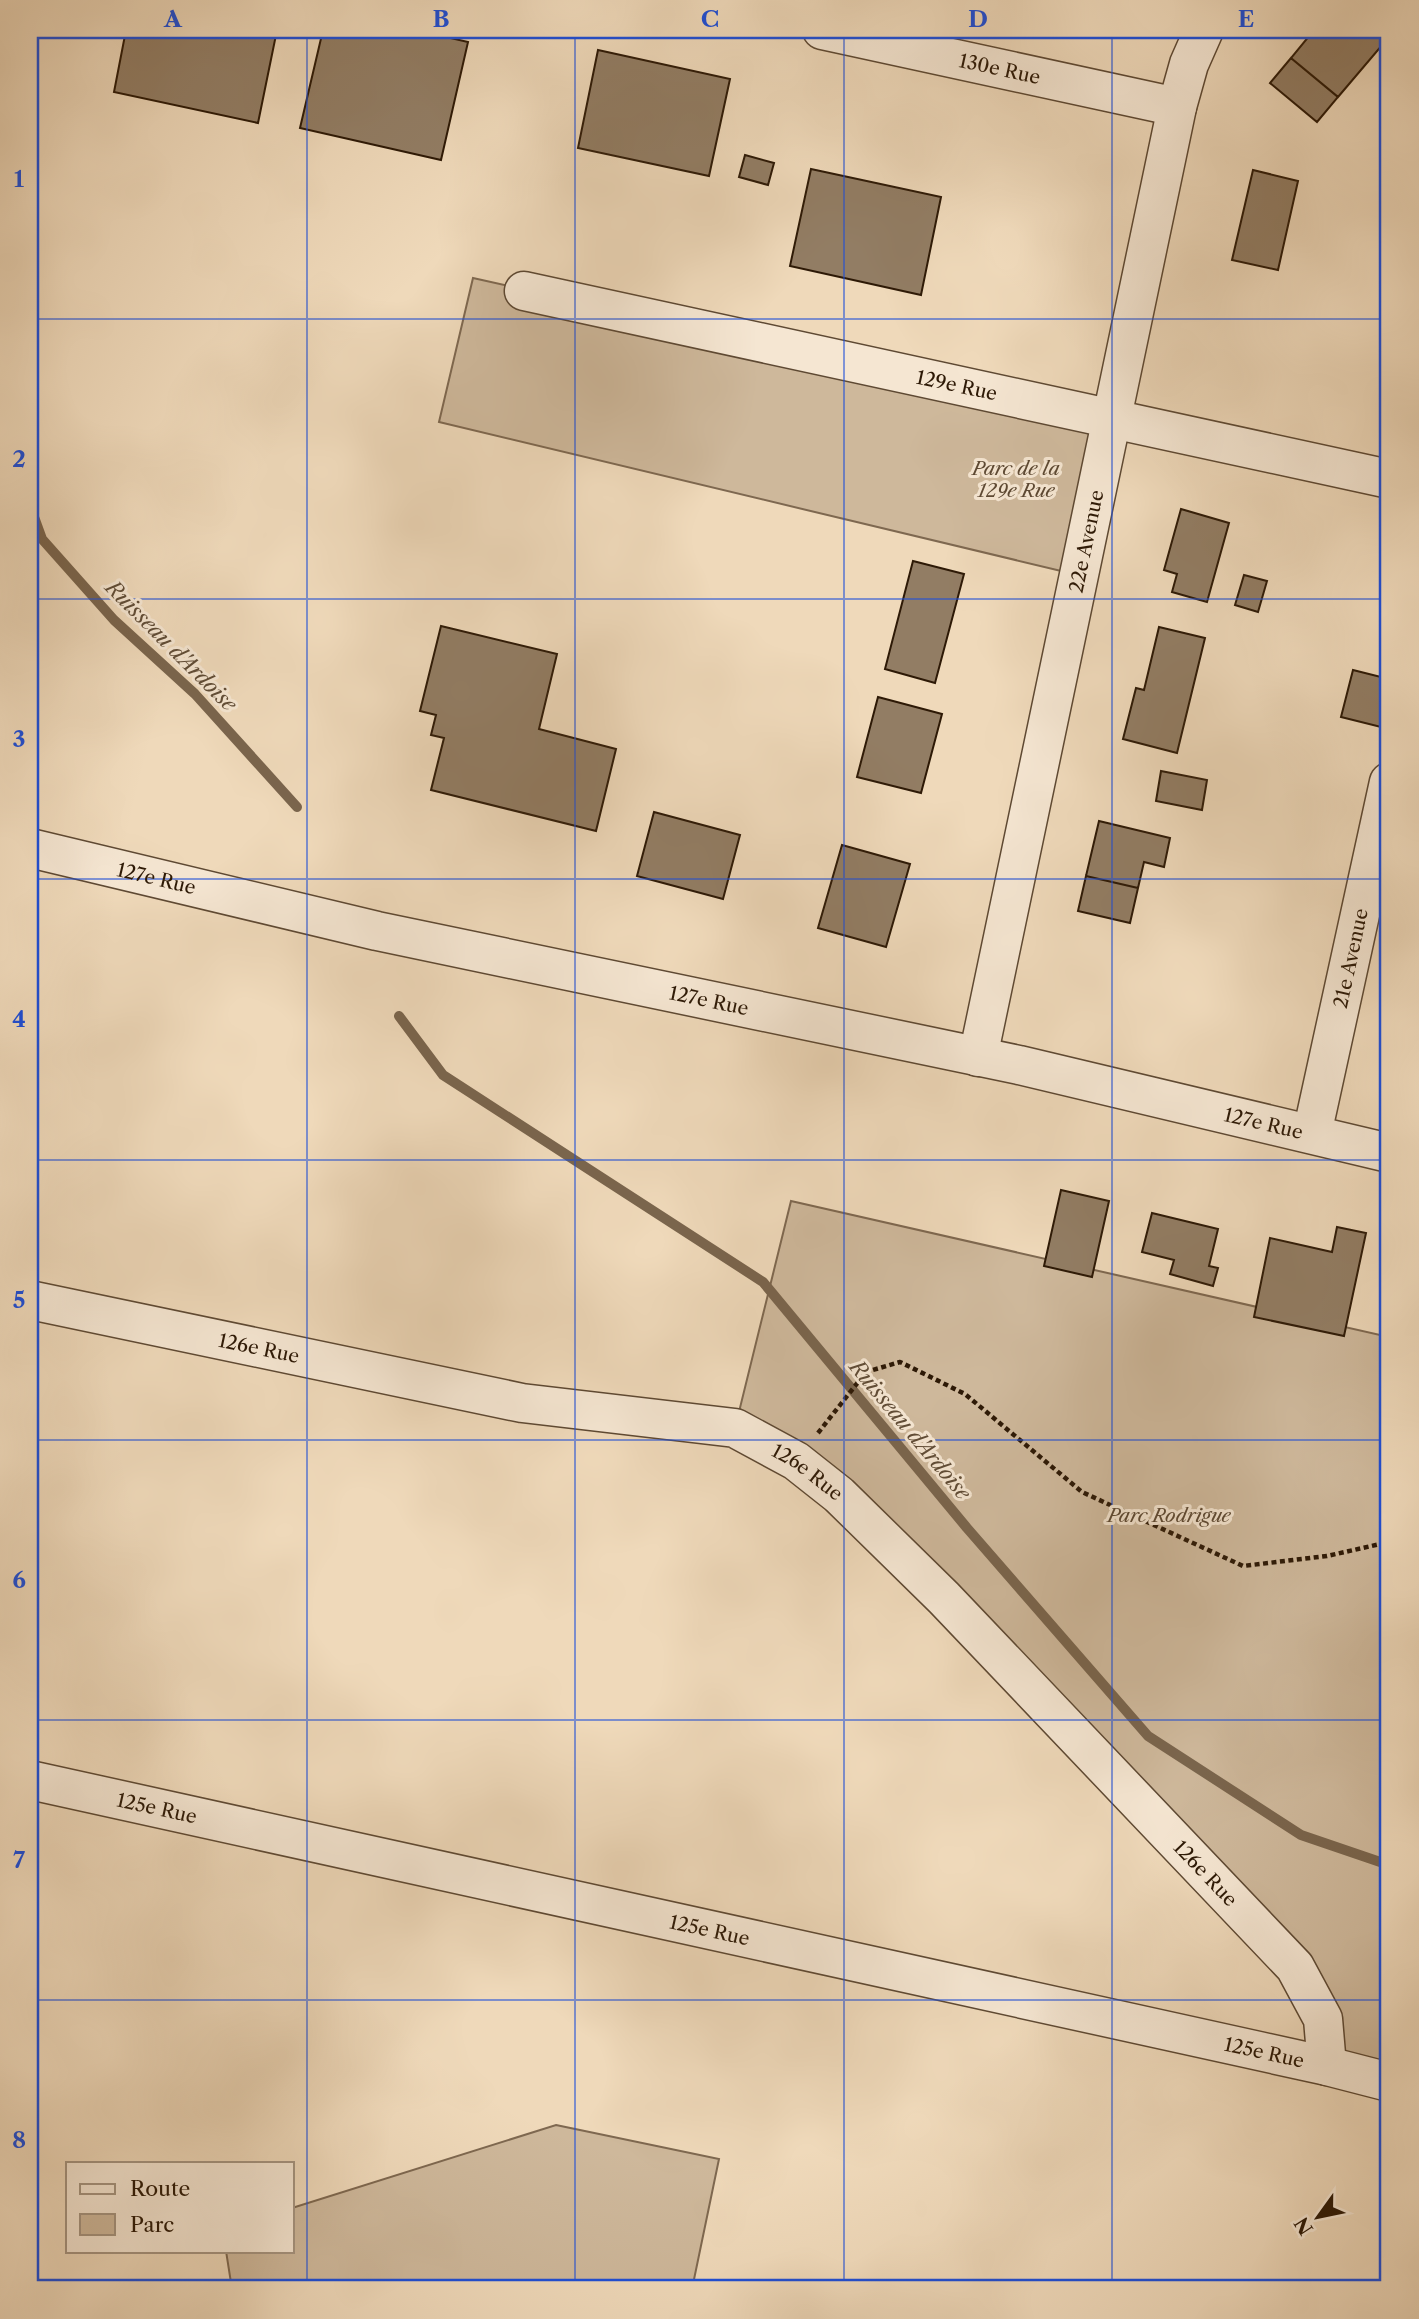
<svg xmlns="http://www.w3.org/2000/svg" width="1419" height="2319" viewBox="0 0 1419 2319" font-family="'Libre Caslon Text',serif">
  <rect width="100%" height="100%" fill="#efd9ba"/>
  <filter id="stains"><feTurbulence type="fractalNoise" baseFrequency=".00286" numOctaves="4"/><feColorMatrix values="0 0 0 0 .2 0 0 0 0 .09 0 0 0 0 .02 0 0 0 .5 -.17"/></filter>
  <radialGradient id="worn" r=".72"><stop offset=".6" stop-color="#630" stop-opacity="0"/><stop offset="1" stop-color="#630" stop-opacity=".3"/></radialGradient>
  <path fill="#ceb89b" stroke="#7e6850" stroke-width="2" d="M473 278 1110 419 1078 575 439 422Z
    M791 1201 1389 1337V2082L1327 2066 1323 2019 944 1598 735 1428Z
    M556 2125 719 2159 692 2289H232L226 2251H292V2208Z"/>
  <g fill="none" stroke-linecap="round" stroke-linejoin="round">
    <path stroke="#7a654d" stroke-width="10" d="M30 506 42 539 114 620 195 694 297 807
      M399 1016 443 1075 763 1282 967 1528 1148 1736 1301 1835 1389 1865"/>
  </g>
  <path fill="#927d64" stroke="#2d1906" stroke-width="2" d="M126 30H277L258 123 114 92Z
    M323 30H416L468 42 441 160 300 128Z
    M1314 30H1387L1389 37 1338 97 1291 58Z
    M598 50 730 79 709 176 578 148Z
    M1291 58 1338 97 1317 122 1270 83Z
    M745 155 774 163 768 185 739 177Z
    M811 169 941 197 921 295 790 266Z
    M1253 170 1298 181 1278 270 1232 260Z
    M1181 509 1229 523 1207 602 1172 592 1177 574 1164 570Z
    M913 561 964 574 935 683 885 669Z
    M1244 575 1267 581 1258 612 1235 605Z
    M441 626 557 654 539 729 616 749 596 831 431 790 444 738 431 735 436 715 420 711Z
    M1159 627 1205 638 1177 753 1123 739 1136 688 1144 690Z
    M1353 670 1389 679V729L1341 717Z
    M878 697 942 714 921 793 857 777Z
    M1161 771 1207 780 1202 810 1156 801Z
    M654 812 740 835 723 899 637 876Z
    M1099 821 1170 838 1164 867 1144 862 1138 888 1086 876Z
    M842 845 910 864 886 947 818 928Z
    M1086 876 1138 888 1130 923 1078 911Z
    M1061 1190 1109 1201 1092 1277 1044 1266Z
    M1152 1213 1218 1229 1209 1266 1218 1268 1213 1286 1170 1274 1174 1260 1142 1252Z
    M1337 1227 1366 1233 1344 1336 1254 1317 1270 1238 1332 1252Z"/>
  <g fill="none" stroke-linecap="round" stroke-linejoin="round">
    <defs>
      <g id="minor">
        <path id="s1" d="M822 30 1177 107"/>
        <path id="s2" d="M524 291 1389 479"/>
        <path id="s3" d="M30 848 377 931 1019 1065 1389 1153"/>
        <path id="s4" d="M978 1057 1177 107 1189 64 1204 30"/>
        <path id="s5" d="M1312 1134 1389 782"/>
        <path id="s6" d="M30 1300 522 1403 735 1428 796 1461 839 1495 944 1598 1295 1967 1323 2019 1327 2066"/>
        <path id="s7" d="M30 1780 1327 2066 1389 2082"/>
      </g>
    </defs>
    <use href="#minor" stroke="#5e4933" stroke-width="41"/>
    <path stroke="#2d1906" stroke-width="4.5" stroke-dasharray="5 3.5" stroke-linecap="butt" d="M818 1433 866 1372 900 1362 965 1394 1082 1492 1243 1566 1327 1556 1389 1542"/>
    <use href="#minor" stroke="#f5e6d2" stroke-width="38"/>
  </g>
  <path fill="none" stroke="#1d4ed8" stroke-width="2" stroke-opacity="0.55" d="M307 30V2289M575 30V2289M844 30V2289M1112 30V2289M30 319H1389M30 599H1389M30 879H1389M30 1160H1389M30 1440H1389M30 1720H1389M30 2000H1389"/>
  <g text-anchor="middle" stroke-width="6" stroke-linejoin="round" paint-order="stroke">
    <g font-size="19" fill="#2d1906" stroke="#f5e6d2">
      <text dy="7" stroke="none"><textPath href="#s1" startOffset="182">130e Rue</textPath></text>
      <text dy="7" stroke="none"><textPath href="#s2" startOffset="443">129e Rue</textPath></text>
      <text dy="7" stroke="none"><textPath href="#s4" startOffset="527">22e Avenue</textPath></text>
      <text dy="7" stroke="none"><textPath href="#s3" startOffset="130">127e Rue</textPath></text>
      <text dy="7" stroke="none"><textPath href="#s5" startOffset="180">21e Avenue</textPath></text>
      <text dy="7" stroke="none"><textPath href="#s3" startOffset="696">127e Rue</textPath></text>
      <text dy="7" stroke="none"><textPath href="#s3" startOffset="1264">127e Rue</textPath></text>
      <text dy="7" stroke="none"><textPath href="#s6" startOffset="234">126e Rue</textPath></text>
      <text dy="7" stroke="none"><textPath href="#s6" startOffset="802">126e Rue</textPath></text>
      <text dy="7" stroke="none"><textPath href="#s7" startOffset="130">125e Rue</textPath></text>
      <text dy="7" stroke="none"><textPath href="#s6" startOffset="1368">126e Rue</textPath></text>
      <text dy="7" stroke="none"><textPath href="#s7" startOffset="696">125e Rue</textPath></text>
      <text dy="7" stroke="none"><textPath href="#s7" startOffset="1264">125e Rue</textPath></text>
    </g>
    <g font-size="19" font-style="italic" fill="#5d4933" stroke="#f5e6d2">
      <text x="1016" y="475">Parc de la<tspan x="1016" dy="22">129e Rue</tspan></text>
      <text x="1169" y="1522">Parc Rodrigue</text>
    </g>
    <g font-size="21" font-style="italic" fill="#604c36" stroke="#f5e6d2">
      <text transform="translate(171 646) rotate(45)" y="7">Ruisseau d'Ardoise</text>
      <text transform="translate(910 1430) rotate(50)" y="7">Ruisseau d'Ardoise</text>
    </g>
  </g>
  <rect width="1419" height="2319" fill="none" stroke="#efd9ba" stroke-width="77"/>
  <rect x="66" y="2162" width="228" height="91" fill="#f5e6d2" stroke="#a59480" stroke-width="2"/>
  <rect x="80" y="2184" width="35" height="10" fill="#f5e6d2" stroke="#a59480" stroke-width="2"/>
  <text x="130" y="2196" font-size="21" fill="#2d1906">Route</text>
  <rect x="80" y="2214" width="35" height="21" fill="#ceb89b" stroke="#a59480" stroke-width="2"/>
  <text x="130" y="2232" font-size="21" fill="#2d1906">Parc</text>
  <g transform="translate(1318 2217) rotate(237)" stroke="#f5e6d2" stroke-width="5" paint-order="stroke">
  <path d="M0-5L12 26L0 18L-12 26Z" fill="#2d1906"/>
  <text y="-10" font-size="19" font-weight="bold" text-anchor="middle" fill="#2d1906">N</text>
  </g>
  <rect x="38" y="38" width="1342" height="2242" fill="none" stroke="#1d4ed8" stroke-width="2.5"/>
  <g font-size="23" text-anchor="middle" font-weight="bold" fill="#1d4ed8">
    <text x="173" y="27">A</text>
    <text x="441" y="27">B</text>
    <text x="710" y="27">C</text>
    <text x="978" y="27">D</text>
    <text x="1246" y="27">E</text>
    <text x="19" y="187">1</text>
    <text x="19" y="467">2</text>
    <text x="19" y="747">3</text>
    <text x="19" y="1027">4</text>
    <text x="19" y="1308">5</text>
    <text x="19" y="1588">6</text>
    <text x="19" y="1868">7</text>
    <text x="19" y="2148">8</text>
  </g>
  <rect width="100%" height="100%" filter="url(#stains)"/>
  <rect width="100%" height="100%" fill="url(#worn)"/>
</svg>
